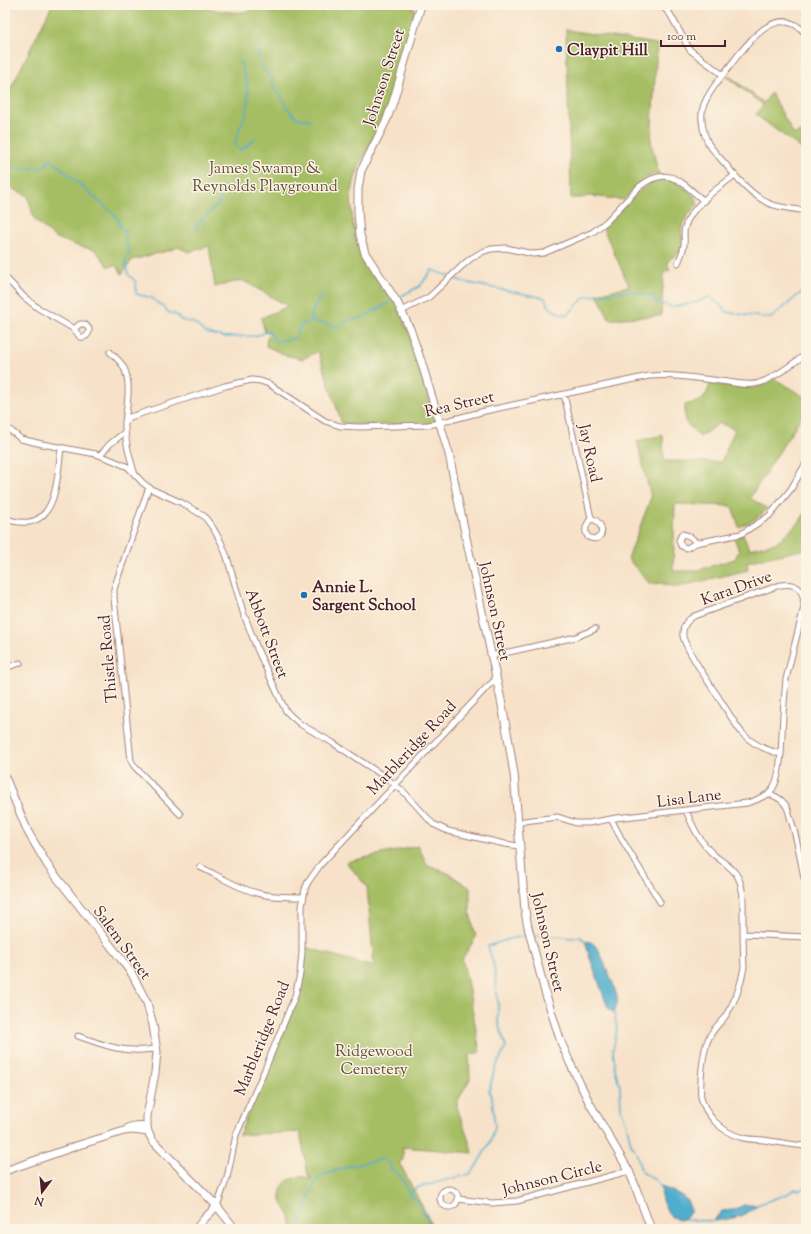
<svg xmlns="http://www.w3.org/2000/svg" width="811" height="1234" viewBox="0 0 811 1234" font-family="'Sorts Mill Goudy',serif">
  <rect width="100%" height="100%" fill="#fcf5e5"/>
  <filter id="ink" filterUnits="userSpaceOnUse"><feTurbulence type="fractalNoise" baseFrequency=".025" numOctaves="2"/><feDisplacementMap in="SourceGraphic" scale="8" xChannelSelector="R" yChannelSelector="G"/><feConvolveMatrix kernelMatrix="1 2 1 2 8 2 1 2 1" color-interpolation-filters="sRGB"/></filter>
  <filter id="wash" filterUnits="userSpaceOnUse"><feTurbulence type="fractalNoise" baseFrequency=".012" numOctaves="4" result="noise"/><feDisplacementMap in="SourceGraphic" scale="16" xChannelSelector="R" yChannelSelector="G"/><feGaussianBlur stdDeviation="0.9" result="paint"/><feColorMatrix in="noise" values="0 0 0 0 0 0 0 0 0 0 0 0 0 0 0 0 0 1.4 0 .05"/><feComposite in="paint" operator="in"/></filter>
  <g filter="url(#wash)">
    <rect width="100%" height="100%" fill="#f7e2c9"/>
    <path fill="#a5be63" stroke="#786e47" d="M52 5H200C215 11 248 18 259 5H405L415 9 404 54 390 100 382 121 363 158 355 178 351 197 353 224 357 245 363 258 398 308 408 330 436 421 434 423 365 425 342 424 318 351 303 359 285 355 266 346 267 337 271 334 268 332H265L261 318 288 306 242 280 215 287 209 246 189 252 178 247 171 250 132 260 122 274 116 265 109 267 95 250 75 245 54 237 34 219 28 196 5 185V100Z
      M566 29 573 31 657 44 651 143 659 174C644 175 634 189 624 200L590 196 581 198H571Z
      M728 75 764 103 771 93 794 135 803 131 806 135V152L756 115 763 105 727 77Z
      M662 179C664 179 666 179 669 179 678 180 695 194 698 203 693 211 685 216 682 226 680 234 684 244 680 251 676 259 663 256 670 270L664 272 661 316 621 318 610 320 597 294 629 286 603 228 641 189 649 184Z
      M775 379 806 398V409L750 498 768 509 755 519 739 527 732 506 675 504 673 571H695L735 559 739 551 734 537 743 534 749 549 775 543 799 523 806 511V549L747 562 748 570 677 587 660 583 650 584 628 559 651 497 637 441 663 435 664 461 721 462 735 429 719 423 700 437 685 422V405C701 400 705 402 710 384L752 388 764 385Z
      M418 846 428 866 448 873 470 888V913L476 937 462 959 467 980 480 1052 469 1055 470 1079 457 1102V1107L473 1153 403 1147V1160L399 1162 434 1229H292L290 1217 281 1201V1189C283 1186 286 1181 289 1180 296 1176 306 1176 312 1179L308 1175 300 1132 239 1135 295 1004 303 980 305 947 374 967 367 887 346 862Z"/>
    <path fill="#4fadcd" stroke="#4c667c" d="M585 941 591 942 598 948 605 965 613 983 618 1000 614 1013 608 1008 590 958Z
      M661 1186C669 1191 682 1193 687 1201 689 1204 690 1208 691 1211L686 1218 680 1220 670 1216 662 1201Z
      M744 1205H758C745 1217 731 1219 713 1221L722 1211 733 1210Z"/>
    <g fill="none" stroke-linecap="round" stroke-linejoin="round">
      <path stroke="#4fadcd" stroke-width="1.5" d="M260 46C255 61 262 68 272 78L274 90 281 95 288 109 297 118 311 120
        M239 60C246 76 252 95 246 113 242 124 236 134 235 146L241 150 248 145 255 138
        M5 168 27 169 44 167 51 159 118 218 119 225 125 231V241L130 252 125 261 128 274 136 282V294L152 298 159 304 163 306 169 313 175 314 181 320 194 323 206 333 224 337 256 336 269 331 275 341 295 339 301 325 313 321 338 327 350 319C360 322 381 307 390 302
        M196 229V227L204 217 217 206 220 202 223 190
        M452 278 468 283 545 298C548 310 556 312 567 315L585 297 629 291 652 296 654 301 672 307 694 303 710 297 720 305 727 312 738 314 771 318 803 291 806 290
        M401 296 420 286 432 270 449 276
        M309 323 314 307 322 294
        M535 936H557L570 938 581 937 586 942
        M614 1011 617 1029 613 1050 616 1073 620 1086 621 1109 626 1122 631 1144 635 1150
        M636 1153C639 1158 638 1164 641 1169
        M642 1172 655 1180 661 1187
        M409 1193 419 1187 470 1174 475 1168 490 1143 495 1127 492 1097 489 1091 494 1071 506 1047 498 1021V1004L494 966 488 946 509 939 525 936
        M757 1205 787 1194 794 1189 800 1190 806 1187
        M684 1217 686 1220 714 1221
        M299 1229 308 1201 317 1179 323 1175 350 1166 383 1159 390 1164 391 1169 401 1176 409 1193 420 1204 431 1229"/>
    </g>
  </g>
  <g filter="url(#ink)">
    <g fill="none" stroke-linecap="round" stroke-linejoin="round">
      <defs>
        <path id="street" d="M661 5 670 14 690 50 723 75
          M806 34C777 0 746 45 729 67 720 79 703 98 702 113 701 122 704 135 708 143 713 151 721 159 727 166 739 181 753 196 770 204 782 208 794 209 806 211
          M678 263C680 258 683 252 684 245 685 239 683 233 685 227 690 207 719 187 735 175
          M5 277 24 297 38 308 74 329 80 337C86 338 89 335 89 329L85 324H80L74 329
          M402 311 429 297 462 266 470 259 482 252 491 249 506 248 533 254 544 253 593 232 607 221 639 187C668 164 681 182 704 201
          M110 352C114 356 120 361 123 366 132 382 127 404 125 422
          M564 394 591 518C587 524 583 530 588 537 604 545 607 523 591 518
          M5 426 21 439 42 444 96 454 112 460 128 467 143 483 151 489 182 503 204 516 213 528 221 542 227 557 243 612 258 651 281 701 286 711 291 716 300 724 333 743 385 777 403 791 433 824 448 831 505 844 519 846
          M100 455 110 444 125 432
          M135 475C130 458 124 439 125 422L130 417 225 386 252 380 260 381 269 384 325 421 340 426 359 427 428 425 439 423 485 411 649 376C673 374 696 378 720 381 732 382 747 387 759 383 773 379 794 363 806 354
          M149 487 119 574 114 589V598L131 761 135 767 180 814
          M5 518C13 522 19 523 29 522 58 518 58 470 61 448
          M696 543C692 537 689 535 682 534L679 540 681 546 687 548 696 543 741 534 769 516 791 489 806 463
          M491 656 576 637 595 629
          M5 668 20 663
          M768 794C779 784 779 768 781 754 766 750 752 744 742 733 732 720 724 705 715 692 707 680 685 648 683 636 682 627 687 620 694 616L780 585C798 582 804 590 804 607L786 679 783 715 781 754
          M686 810C692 826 701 843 713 854 722 862 732 866 738 877 744 889 743 902 743 916 743 933 743 950 744 967 741 986 735 1003 724 1018 718 1025 711 1031 708 1040 703 1052 702 1066 701 1079 701 1085 700 1091 701 1097 705 1115 722 1132 740 1137 747 1140 756 1139 764 1140 778 1142 792 1145 806 1146
          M611 819 621 838 660 902
          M518 824 524 821 558 817 576 823H589L616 818 747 803 756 800 768 794C774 795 781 799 784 803 788 807 789 813 790 817 797 837 800 857 804 878
          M200 867C221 877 242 891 266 895 278 897 291 897 303 897
          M744 934 806 937
          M78 1036C96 1042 114 1050 134 1050 141 1051 149 1049 156 1049
          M440 1198a9 9 0 1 1 18 0a9 9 0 1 1-18 0Z
          M458 1199 492 1203 517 1201 629 1171
          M217 1206 227 1178 236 1135 265 1069 295 996 300 974 302 952V907L305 889 308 882 321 864 487 687 496 679"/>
        <path id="secondary" d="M421 5 394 99 387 119 361 171 358 189V211L360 235 365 253 397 302 410 329 422 364 449 454 458 500 501 700 509 743 514 774 525 911 528 927 545 992 561 1042 570 1063 590 1104 629 1171 634 1183 651 1229
          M5 777 28 832 48 866 121 959 132 974 147 1003 153 1025 157 1052 155 1073 147 1116V1126L148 1132 153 1141 217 1206 235 1229
          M128 1128C134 1125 139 1125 147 1126
          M5 1171 79 1145 124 1131 133 1130 148 1132
          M196 1229 204 1219 217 1206"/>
      </defs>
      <use href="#street" stroke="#a0807a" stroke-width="7"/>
      <use href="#secondary" stroke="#a0807a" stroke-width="9"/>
      <use href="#street" stroke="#fff" stroke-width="5"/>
      <use href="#secondary" stroke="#fff" stroke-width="7"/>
    </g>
  </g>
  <g fill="#1f6fb2" stroke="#fcf5e5" stroke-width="1.5">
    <circle cx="559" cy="49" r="4"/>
    <circle cx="304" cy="595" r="4"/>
  </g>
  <g text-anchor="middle" stroke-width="3" stroke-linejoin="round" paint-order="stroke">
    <g font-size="16" font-weight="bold" fill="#4a1f2b" stroke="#fcf5e5" text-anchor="start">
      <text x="567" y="55">Claypit Hill</text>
      <text x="312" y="592">Annie L.<tspan x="312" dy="18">Sargent School</tspan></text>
    </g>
    <g font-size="16" fill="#4a1f2b" stroke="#fcf5e5">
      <text transform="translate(383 77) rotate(-72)" y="6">Johnson Street</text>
      <text transform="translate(459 403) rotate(-13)" y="6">Rea Street</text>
      <text transform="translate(591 453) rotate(78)" y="6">Jay Road</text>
      <text transform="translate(736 587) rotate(-20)" y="6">Kara Drive</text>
      <text transform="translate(496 611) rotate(78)" y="6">Johnson Street</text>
      <text transform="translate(268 633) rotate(69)" y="6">Abbott Street</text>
      <text transform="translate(107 659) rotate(-95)" y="6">Thistle Road</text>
      <text transform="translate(411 747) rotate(-47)" y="6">Marbleridge Road</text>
      <text transform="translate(689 797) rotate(-7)" y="6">Lisa Lane</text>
      <text transform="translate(123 942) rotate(54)" y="6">Salem Street</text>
      <text transform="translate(549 942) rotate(77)" y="6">Johnson Street</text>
      <text transform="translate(261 1038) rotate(-68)" y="6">Marbleridge Road</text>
      <text transform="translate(552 1177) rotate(-14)" y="6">Johnson Circle</text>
    </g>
    <g font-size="16" fill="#654f3c" stroke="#fcf5e5">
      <text x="265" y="173">James Swamp &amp;<tspan x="265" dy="18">Reynolds Playground</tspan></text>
      <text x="374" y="1056">Ridgewood<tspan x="374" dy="18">Cemetery</tspan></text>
    </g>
  </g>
  <rect width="811" height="1234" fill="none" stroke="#fcf5e5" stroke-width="20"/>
  <g transform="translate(42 1192) rotate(196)" stroke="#fcf5e5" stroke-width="3" paint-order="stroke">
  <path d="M0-3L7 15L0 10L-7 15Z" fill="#4a1f2b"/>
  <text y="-6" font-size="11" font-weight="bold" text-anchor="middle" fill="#4a1f2b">N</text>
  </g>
  <path d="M661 40v6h64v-6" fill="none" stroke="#4a1f2b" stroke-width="2"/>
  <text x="667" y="40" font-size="12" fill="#4a1f2b" stroke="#fcf5e5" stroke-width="3" paint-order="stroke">100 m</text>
</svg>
